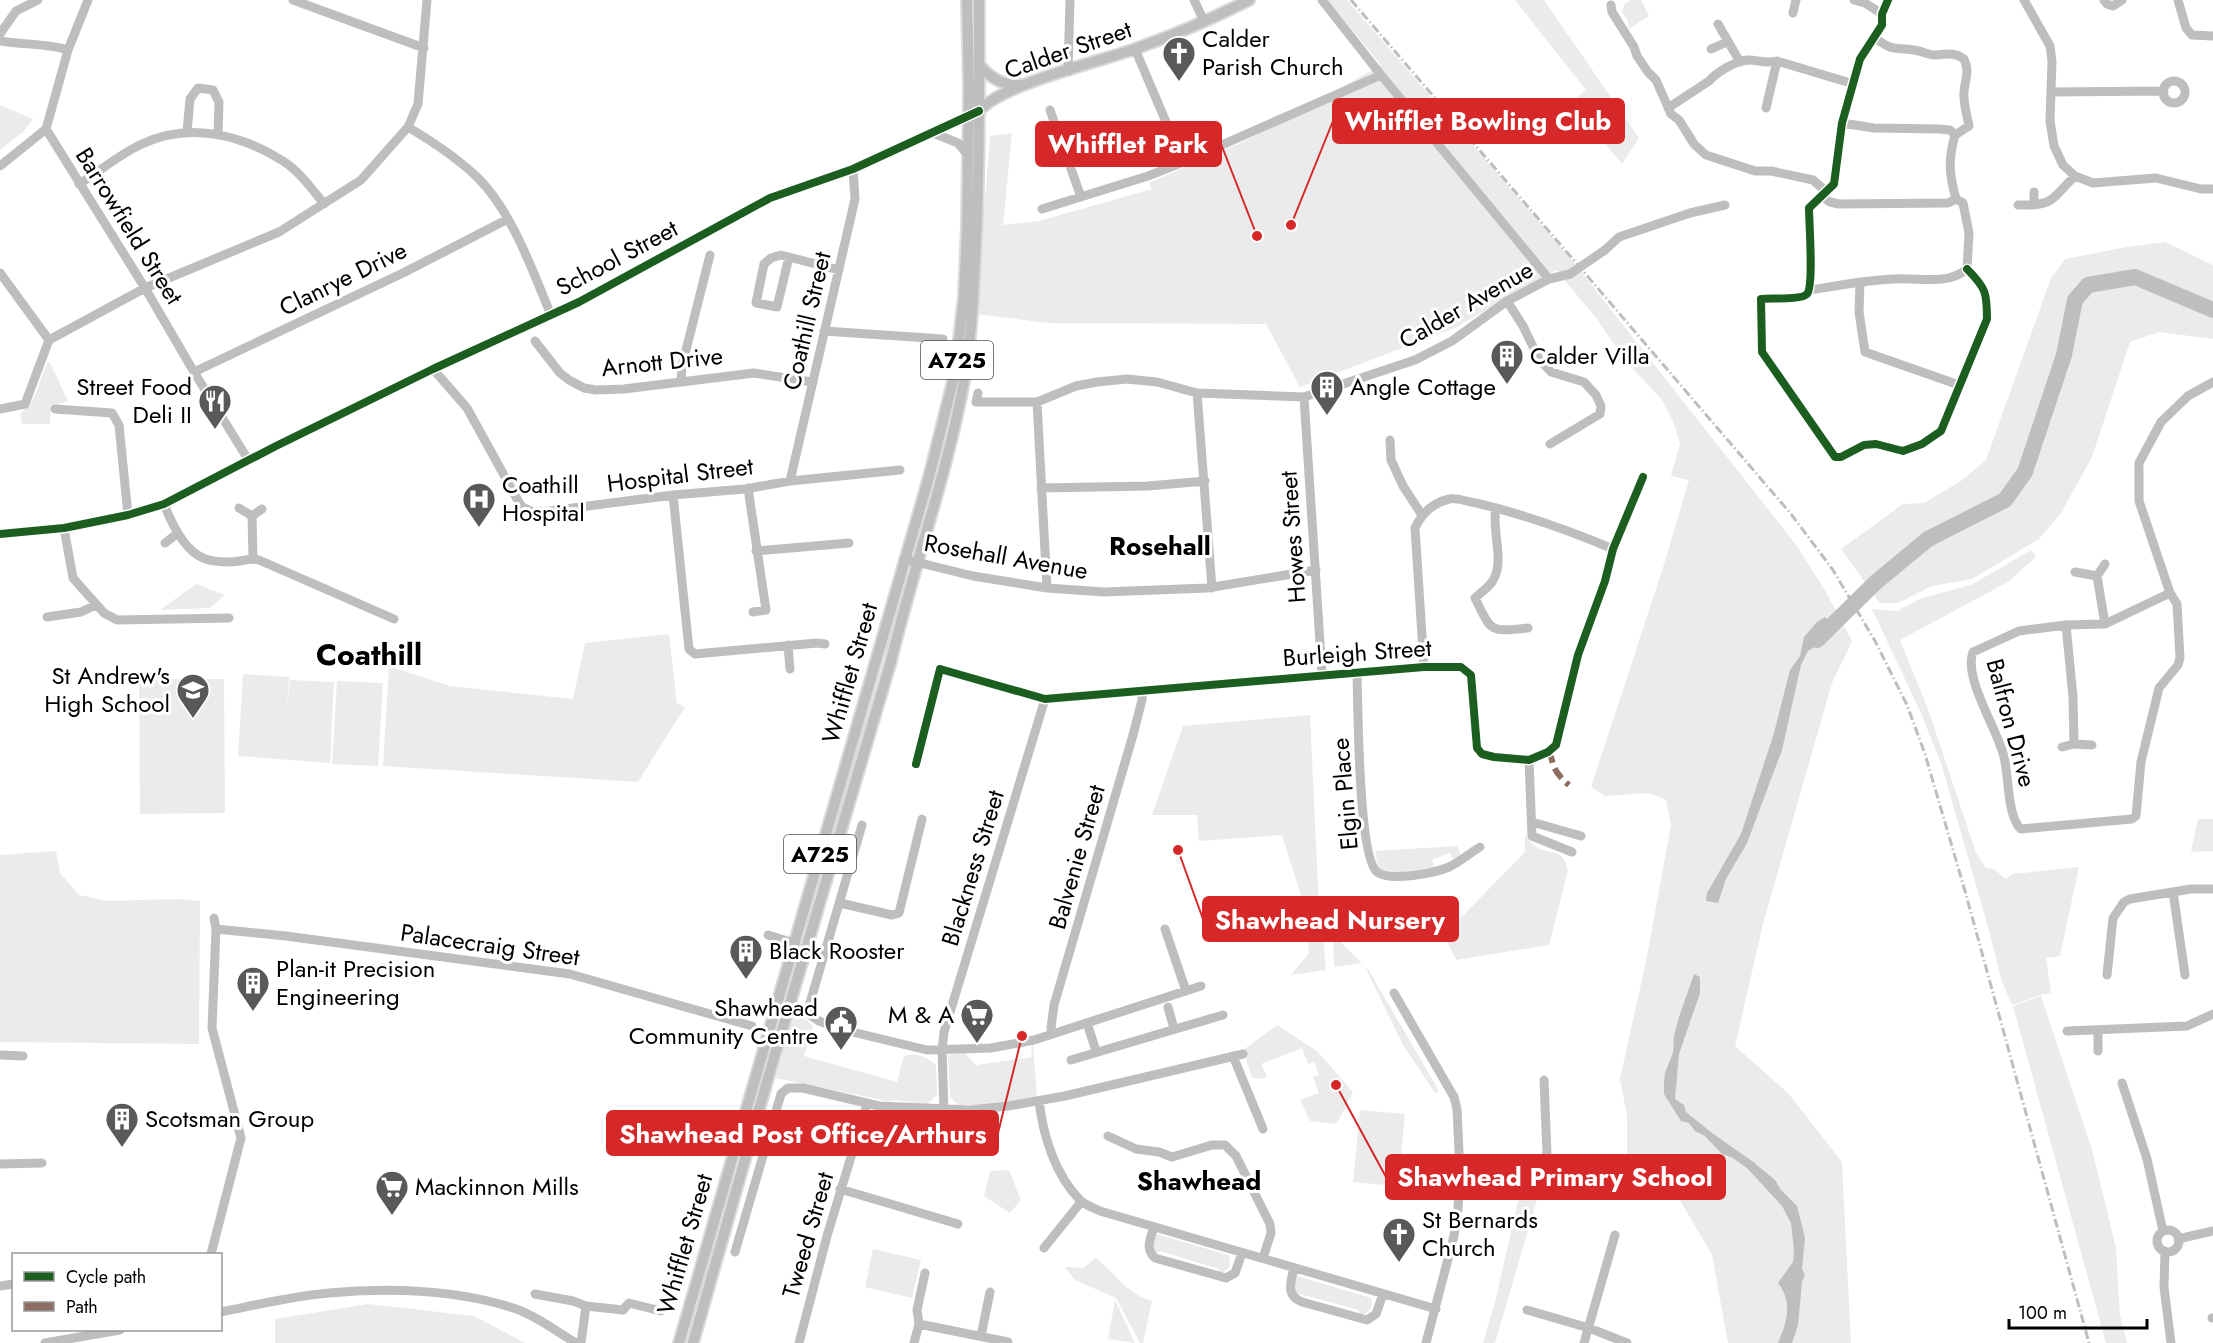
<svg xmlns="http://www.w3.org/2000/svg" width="2213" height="1343" viewBox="0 0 2213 1343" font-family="Jost,sans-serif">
  <rect width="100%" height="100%" fill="#fff"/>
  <path fill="#ebebeb" d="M1327 0H1347L1568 255 1797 546 1826 592 1852 641 1832 683 1763 924 1735 1046 1788 1093 1842 1162 1851 1343H1728L1712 1255 1660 1166 1627 1161V1116L1620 1079 1646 961 1671 825 1666 800 1649 793 1605 796 1591 787 1662 571 1689 480 1671 476 1680 443 1673 421 1662 400 1625 360 1596 318 1556 270 1455 328 1300 387 1266 324 1048 323 976 314 990 136 1012 133 1003 225 1039 221 1152 189 1149 183 1253 137 1381 65Z
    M1515 0H1544L1639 138 1622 164 1571 102 1586 90Z
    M1631 0H1641L1649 16 1629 29 1628 21 1622 12 1625 3Z
    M0 105 33 119 23 132 0 150Z
    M2165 242 2213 265V339L2159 332 2130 342 2092 457 2061 513 2039 539 1972 579 1932 586 1898 603H1880L1841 549 1903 504 1924 503 1961 481 1986 460 2051 278 2065 259 2127 247Z
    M48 362 50 363 68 401 51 406 50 424H22L20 413C38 402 38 380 48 362Z
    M2031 550 2036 557 2008 582 1900 640 1928 709 1976 853 1986 868 1994 869 2006 879 2013 874 2079 867 2060 956 2046 958 2051 993 2044 994 2012 1005 2001 979 1988 927 1941 763 1920 711 1872 609 1897 611 1922 598 1971 585Z
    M196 584 225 595 210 608 160 610Z
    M669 634 677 703 685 707 638 782 383 766 389 666 450 686 573 699 585 643Z
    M243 674 289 677 287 710 290 680 334 682 330 763 238 756Z
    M139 679H224L225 813 140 814Z
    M337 681 383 683 378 766 332 764Z
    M1310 715 1318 886 1326 970 1291 975 1309 953 1302 899 1282 835 1199 841 1197 815H1152L1183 726Z
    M2198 819H2213V851L2191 852Z
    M1525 834C1528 838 1531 844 1535 846 1550 856 1564 847 1568 871L1549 945 1456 960 1444 935 1525 852Z
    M1457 846 1461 855 1453 859 1450 853 1432 860 1435 868 1387 874 1378 867 1375 851Z
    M56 851 60 873 79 895 108 901 179 899 200 901 199 1044 0 1042V855Z
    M1333 935 1362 963 1334 967Z
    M1366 969H1368L1439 1091 1435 1093 1403 1045Z
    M2041 996 2093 1153 2116 1248 2120 1315 2127 1343H2106L2013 1006Z
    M793 1015 802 1016 813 1026 804 1056 897 1082 904 1056C915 1052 927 1057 936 1065L937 1095 927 1104C914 1103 898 1099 886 1101L776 1078Z
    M1277 1025 1317 1051 1353 1092 1337 1123 1333 1124 1310 1121 1300 1100 1319 1093 1313 1077 1319 1075 1314 1062 1308 1064 1302 1048 1261 1064 1267 1077 1261 1079 1252 1078 1243 1050Z
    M1033 1045 1037 1098 979 1105H958L950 1097 948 1055 965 1053 976 1065 1032 1057 1031 1046Z
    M1360 1110 1405 1114 1398 1186 1353 1182Z
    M1009 1170 1021 1200 1010 1213 984 1196 990 1171Z
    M1541 1186 1495 1343H1483L1496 1298 1521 1188Z
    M1157 1234 1228 1255 1230 1258 1229 1268 1220 1274 1219 1269 1160 1251 1156 1254 1151 1252 1153 1239Z
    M873 1249 921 1260 912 1298 865 1287Z
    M1096 1258C1117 1274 1124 1292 1152 1301L1143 1343H1140L1116 1298 1075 1280 1065 1267 1083 1268Z
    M1297 1276 1371 1298C1374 1307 1369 1313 1360 1316L1359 1310 1300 1294 1297 1297 1291 1281Z
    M1115 1300 1135 1343 1108 1339Z
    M368 1304 474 1316 525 1343H275V1319Z"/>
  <path fill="#bebebe" d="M1825 617 1834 627 1821 643 1808 651 1801 665 1782 750 1747 843 1726 879 1718 903 1706 901 1707 893 1741 834 1774 733 1790 670 1800 656 1804 637 1817 622Z
    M1694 974 1700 977V993L1679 1054 1675 1099 1684 1105 1686 1112 1712 1133 1752 1161 1775 1180 1781 1190 1797 1206 1805 1238 1802 1269 1805 1275 1802 1282 1798 1325 1792 1343H1778C1787 1322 1793 1303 1778 1283L1793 1262 1794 1250 1791 1223 1782 1206 1747 1168 1733 1158 1722 1154 1705 1136 1695 1131 1689 1123 1681 1121 1664 1094V1083L1665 1073 1673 1053 1674 1036 1679 1017Z"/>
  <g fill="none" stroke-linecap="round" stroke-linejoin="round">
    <path stroke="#bebebe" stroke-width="16" d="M1817 640 1876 582 1928 539 2005 500 2025 472 2064 355 2075 300 2088 285 2135 277 2213 310"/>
    <defs>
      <path id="major" d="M980 66C992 79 1002 85 1021 85
        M979 111C1002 84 1098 62 1135 49 1174 35 1212 19 1249 0
        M679 1343 929 477 955 373 964 296 967 227 969 88 967 0
        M693 1343 766 1085 891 661C914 565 948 472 965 376 972 331 974 285 976 240 980 160 979 80 979 0"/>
    </defs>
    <use href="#major" stroke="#dbdbdb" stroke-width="14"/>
    <path stroke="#bebebe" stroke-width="9" d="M88 0 68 50 46 129 145 288 194 372 249 461
      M293 0 424 48
      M1194 0 1204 21
      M1322 0 1381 75 1549 279
      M1854 0 1865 3 1882 14
      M1888 0 1882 14V25L1860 59 1842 123 1834 184 1809 208C1809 222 1814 286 1807 294 1802 300 1770 298 1761 299L1762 352 1835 457H1841L1864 445 1876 444 1903 451 1922 444 1941 431 1987 319C1987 293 1986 288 1967 269
      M2024 0 2050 46 2052 61 2050 121 2054 146 2063 165 2075 176 2093 183 2156 178 2201 189H2213
      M2104 0 2107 4 2113 6 2122 0
      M2178 0 2186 28 2192 35 2213 36
      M1611 5 1612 12 1634 47 1637 56 1648 72 1656 80 1671 114 1679 120 1694 144 1706 155 1755 171H1771L1813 180 1827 192
      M1793 13 1796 0
      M1718 24 1740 62
      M0 34 16 11 38 0
      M1875 38C1894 52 1894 47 1914 50 1921 51 1927 54 1933 55 1945 55 1953 51 1964 59 1970 71 1965 80 1964 92 1963 103 1967 115 1969 126L1955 135
      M0 41C23 45 47 43 68 50
      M1135 49 1183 162
      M1711 49 1727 42
      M1068 71 1070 0
      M2163 92a11 11 0 1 1 22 0a11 11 0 1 1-22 0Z
      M2051 92 2164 91
      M1668 108 1709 81C1717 72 1735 61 1748 60 1759 60 1765 64 1777 61L1854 84
      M1766 108 1777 61
      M1050 110 1081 197
      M1842 123 1874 128 1940 129 1950 130 1955 135
      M408 127C433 142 458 158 479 179 512 212 533 272 551 315
      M187 132 190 99 198 88 213 90 219 102 218 134
      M933 133 958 143 968 155
      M1955 135C1948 160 1949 174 1956 199
      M0 166 46 129
      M79 184C100 171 120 154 142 144 189 122 240 134 283 161 299 171 312 189 324 204
      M1821 196 1830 202 1839 204 1948 203 1956 199
      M2018 205C2055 206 2051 199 2075 176
      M2034 205V192
      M1042 209 1148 176 1183 162 1381 75
      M1605 250 1619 237 1690 213 1725 205
      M789 257 777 307 756 303 764 264 771 258 781 255 839 270
      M0 273 49 340
      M1860 282 1859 312 1865 352 1959 385
      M1810 290C1837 286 1866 280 1894 279 1918 277 1947 286 1967 269L1969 233 1963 203 1956 199
      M1507 301 1523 326 1539 359 1551 372 1584 382 1596 395 1601 406 1600 414 1550 444
      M824 331 943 339 942 348
      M535 341 560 373 569 380 584 388 596 390 624 389 754 373 812 382
      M433 369 467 408 521 506 534 513 673 495 745 489 790 481 900 470
      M194 372 403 273 508 219
      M681 382 682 366 710 255
      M978 393 976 402H1037L1076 386 1097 382 1127 379 1157 382 1197 393 1304 397 1415 360 1452 341 1507 301 1549 279 1570 274
      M1197 393 1212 588
      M1304 397 1322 674
      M1037 402 1047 588
      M0 409 25 404 49 340 145 288 279 232 361 180 408 127 418 104 427 0
      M55 409 112 413 119 425 128 515
      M1390 440 1391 460 1403 486 1422 515
      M790 481 855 199 853 169
      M748 488 766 610 753 612
      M1041 488 1148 486 1205 481
      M673 495 689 649 695 654 817 643 825 644
      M164 504C171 522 184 550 203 558 211 562 222 562 231 562 242 562 249 557 259 560L394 619
      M239 508 252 516
      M1496 508C1491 531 1506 561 1492 582 1488 588 1480 593 1475 598 1492 632 1488 632 1528 628
      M64 528 73 578 104 613 117 620 229 618
      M0 534 64 528 128 515 164 504 276 446 433 369 579 302 770 198 853 169 972 114
      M165 543 178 533
      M756 551 849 543
      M253 558 252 516 262 509
      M904 559 973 576 1047 588 1104 592 1207 588 1316 570
      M2075 572 2097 576 2105 564
      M2097 576 2105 624
      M2170 593 2177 604 2180 658 2178 665 2159 688 2141 762 2136 816 2132 819 2021 829C2007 817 2009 776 2004 757 1998 730 1963 678 1973 652L2019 631 2066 625 2105 624Z
      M2170 593 2139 501V463L2161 422 2188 396 2213 382
      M47 617 81 612 96 605
      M2066 625 2073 697 2074 744
      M788 645 790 669
      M1424 667 1415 528C1422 513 1432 503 1449 499 1456 497 1468 502 1476 503 1523 514 1568 530 1613 549
      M1357 672C1358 703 1358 857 1377 872 1390 882 1435 873 1449 867 1460 862 1470 853 1480 847
      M2062 747 2074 744 2092 745
      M1529 760 1532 836 1572 852
      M916 764 940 669 1045 699 1424 667H1461L1471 675 1477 748 1482 754 1494 757 1529 760 1548 752 1556 745 1578 655 1605 581 1613 549 1643 477
      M1532 822 1581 836
      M862 825 807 1013 819 1021 844 1030 927 1050 991 1048 1034 1040 1201 986
      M2173 892 2185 975
      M840 903 892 915 899 913 922 819
      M216 929 286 936 570 974 752 1026
      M1165 929 1186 991
      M768 935 794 943
      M2107 975 2113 918 2124 902 2130 899 2191 889H2213
      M1394 993 1454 1097 1457 1109 1460 1173 1458 1209 1454 1236 1426 1343
      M1168 1007 1174 1029
      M1087 1023 1096 1051
      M2067 1031 2187 1026 2213 1014
      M2098 1031V1051
      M1052 1034 1051 1028 1054 1005 1133 735 1142 700V690
      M0 1055 23 1056
      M1233 1056 1263 1129
      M1071 1060 1223 1015
      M2122 1083 2147 1159 2163 1231
      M1039 1101C1043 1135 1055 1175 1080 1200 1085 1205 1094 1208 1100 1211L1436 1309
      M944 1110 942 1050 944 1032 1045 699
      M1108 1136 1136 1149 1159 1152 1172 1157 1212 1145H1225L1236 1156 1270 1224 1271 1233 1263 1258
      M0 1164 42 1163
      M1460 1173 1523 1169 1538 1166 1547 1154 1544 1080
      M840 1189 958 1224
      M1154 1227C1150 1239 1145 1249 1155 1258L1226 1278 1235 1273 1242 1253
      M2157 1241a11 11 0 1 1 22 0a11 11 0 1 1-22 0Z
      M2178 1239 2213 1231
      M1044 1248 1081 1202
      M2165 1251 2164 1287 2171 1343
      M735 1252 781 1094 788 1088H803L879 1106 970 1110 1008 1106 1065 1096 1243 1054
      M211 1254 241 1138 212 1028 216 929 214 918
      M1294 1268C1291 1282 1285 1295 1302 1302L1367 1320 1376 1314 1383 1294
      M0 1286 14 1284
      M535 1294 573 1301 586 1306 581 1343
      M586 1306 623 1310 629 1303 661 1311
      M1527 1310 1589 1328 1627 1343
      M220 1312C256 1305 293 1296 329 1293 387 1287 461 1290 516 1309 537 1316 557 1332 576 1343
      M2212 1318H2213
      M919 1324 1008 1342
      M981 1336 990 1292
      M45 1343 120 1330
      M799 1343 827 1236 867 1104
      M914 1343 919 1324 917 1310 925 1273
      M1584 1343 1615 1235"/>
    <use href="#major" stroke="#bebebe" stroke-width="10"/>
    <path stroke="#bebebe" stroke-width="3" stroke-dasharray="9 3 1.5 3" stroke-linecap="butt" d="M1351 0 1791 514 1833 570 1875 641 1907 705 1925 754 1965 891 2089 1343"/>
    <path stroke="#bebebe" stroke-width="9" d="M1570 274 1605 250"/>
    <path stroke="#8d6e63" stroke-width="6" stroke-dasharray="12 6" stroke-linecap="butt" d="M1548 752C1553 757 1551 760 1554 767 1557 774 1563 780 1569 785"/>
    <defs>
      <path id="cycleway" d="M1888 0 1882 14V25L1860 59 1842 123 1834 184 1809 208C1809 222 1814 286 1807 294 1802 300 1770 298 1761 299L1762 352 1835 457H1841L1864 445 1876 444 1903 451 1922 444 1941 431 1987 319C1987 293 1986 288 1967 269
        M0 534 64 528 128 515 164 504 276 446 433 369 579 302 770 198 853 169 979 111
        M916 764 940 669 1045 699 1424 667H1461L1471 675 1477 748 1482 754 1494 757 1529 760 1548 752 1556 745 1578 655 1605 581 1613 549 1643 477"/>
    </defs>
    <use href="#cycleway" stroke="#fff" stroke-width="11"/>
    <use href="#cycleway" stroke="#1b5e20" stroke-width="8"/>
  </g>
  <defs>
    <symbol id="church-pin" viewBox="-11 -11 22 30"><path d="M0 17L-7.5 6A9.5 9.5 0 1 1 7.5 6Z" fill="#595959" stroke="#fff"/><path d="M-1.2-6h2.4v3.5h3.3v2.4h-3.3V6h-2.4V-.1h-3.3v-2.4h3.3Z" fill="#fff"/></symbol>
    <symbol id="building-pin" viewBox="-11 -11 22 30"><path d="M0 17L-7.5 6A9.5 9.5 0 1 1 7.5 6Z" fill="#595959" stroke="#fff"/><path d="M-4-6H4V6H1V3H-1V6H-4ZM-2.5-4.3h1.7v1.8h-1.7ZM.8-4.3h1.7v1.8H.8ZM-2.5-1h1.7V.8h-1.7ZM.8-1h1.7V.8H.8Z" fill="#fff"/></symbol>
    <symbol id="restaurant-pin" viewBox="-11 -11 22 30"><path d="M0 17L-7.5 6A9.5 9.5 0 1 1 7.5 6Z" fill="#595959" stroke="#fff"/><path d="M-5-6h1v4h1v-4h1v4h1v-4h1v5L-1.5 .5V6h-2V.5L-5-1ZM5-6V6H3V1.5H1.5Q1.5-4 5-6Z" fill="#fff"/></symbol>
    <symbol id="hospital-pin" viewBox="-11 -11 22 30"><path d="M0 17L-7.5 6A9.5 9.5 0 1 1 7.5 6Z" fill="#595959" stroke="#fff"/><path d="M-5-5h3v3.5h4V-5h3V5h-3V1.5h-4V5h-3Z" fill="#fff"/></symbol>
    <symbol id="school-pin" viewBox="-11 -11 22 30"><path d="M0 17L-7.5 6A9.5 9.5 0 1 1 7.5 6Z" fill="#595959" stroke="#fff"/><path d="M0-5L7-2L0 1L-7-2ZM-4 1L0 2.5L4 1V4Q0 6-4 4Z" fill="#fff"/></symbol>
    <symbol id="supermarket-pin" viewBox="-11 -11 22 30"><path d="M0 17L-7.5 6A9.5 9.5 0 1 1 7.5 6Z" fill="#595959" stroke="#fff"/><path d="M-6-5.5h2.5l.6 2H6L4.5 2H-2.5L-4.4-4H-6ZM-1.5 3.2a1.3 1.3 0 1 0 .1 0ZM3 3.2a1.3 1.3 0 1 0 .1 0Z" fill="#fff"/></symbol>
    <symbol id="civic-pin" viewBox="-11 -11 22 30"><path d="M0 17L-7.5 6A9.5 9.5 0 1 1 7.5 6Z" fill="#595959" stroke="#fff"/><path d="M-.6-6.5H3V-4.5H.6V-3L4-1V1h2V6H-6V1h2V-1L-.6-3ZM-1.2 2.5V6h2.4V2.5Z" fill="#fff"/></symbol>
  </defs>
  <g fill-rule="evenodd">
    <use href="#church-pin" x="1160" y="34" width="38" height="52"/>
    <use href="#building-pin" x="1488" y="337" width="38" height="52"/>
    <use href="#building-pin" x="1308" y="368" width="38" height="52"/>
    <use href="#restaurant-pin" x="196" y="382" width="38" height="52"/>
    <use href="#hospital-pin" x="460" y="480" width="38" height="52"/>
    <use href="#school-pin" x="174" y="671" width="38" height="52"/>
    <use href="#building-pin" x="727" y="932" width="38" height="52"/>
    <use href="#building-pin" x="234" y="964" width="38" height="52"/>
    <use href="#supermarket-pin" x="958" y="996" width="38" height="52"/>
    <use href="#civic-pin" x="822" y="1003" width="38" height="52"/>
    <use href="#building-pin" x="103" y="1100" width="38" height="52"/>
    <use href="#supermarket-pin" x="373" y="1168" width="38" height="52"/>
    <use href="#church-pin" x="1380" y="1215" width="38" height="52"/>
  </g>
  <g text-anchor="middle" stroke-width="6" stroke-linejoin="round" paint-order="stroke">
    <g fill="#fff" stroke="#4c4c4c" stroke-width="1.5">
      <rect x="921" y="341" width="72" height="38" rx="4.5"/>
      <rect x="784" y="835" width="72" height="38" rx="4.5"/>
    </g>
    <g font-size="22" font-weight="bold" fill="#000">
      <text x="957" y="368">A725</text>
      <text x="820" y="862">A725</text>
    </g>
    <g font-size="24" fill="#000" stroke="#fff" text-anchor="start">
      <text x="1202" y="47">Calder<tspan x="1202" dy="28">Parish Church</tspan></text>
      <text x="1530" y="364">Calder Villa</text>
      <text x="192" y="395" text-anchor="end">Street Food<tspan x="192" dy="28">Deli II</tspan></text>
      <text x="1350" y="395">Angle Cottage</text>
      <text x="502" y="493">Coathill<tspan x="502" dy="28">Hospital</tspan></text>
      <text x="170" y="684" text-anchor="end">St Andrew's<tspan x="170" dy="28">High School</tspan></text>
      <text x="769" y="959">Black Rooster</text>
      <text x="276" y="977">Plan-it Precision<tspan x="276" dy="28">Engineering</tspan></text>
      <text x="818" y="1016" text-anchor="end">Shawhead<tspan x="818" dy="28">Community Centre</tspan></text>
      <text x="954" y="1023" text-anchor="end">M &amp; A</text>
      <text x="145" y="1127">Scotsman Group</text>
      <text x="415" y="1195">Mackinnon Mills</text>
      <text x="1422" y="1228">St Bernards<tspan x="1422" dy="28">Church</tspan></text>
    </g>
    <g font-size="24" fill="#000" stroke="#fff">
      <text transform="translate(1068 50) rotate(-19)" y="8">Calder Street</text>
      <text transform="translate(129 226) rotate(58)" y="8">Barrowfield Street</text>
      <text transform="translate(617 258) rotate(-28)" y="8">School Street</text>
      <text transform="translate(343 279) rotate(-26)" y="8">Clanrye Drive</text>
      <text transform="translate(1466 305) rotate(-30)" y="8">Calder Avenue</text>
      <text transform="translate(807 321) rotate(-77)" y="8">Coathill Street</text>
      <text transform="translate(662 362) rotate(-6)" y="8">Arnott Drive</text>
      <text transform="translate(680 475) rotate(-7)" y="8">Hospital Street</text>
      <text transform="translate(1293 537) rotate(-94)" y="8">Howes Street</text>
      <text transform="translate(1006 557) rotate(10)" y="8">Rosehall Avenue</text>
      <text transform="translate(1357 653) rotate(-4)" y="8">Burleigh Street</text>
      <text transform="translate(850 673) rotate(-74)" y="8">Whifflet Street</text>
      <text transform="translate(2011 723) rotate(75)" y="8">Balfron Drive</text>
      <text transform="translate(1345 794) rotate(-95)" y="8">Elgin Place</text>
      <text transform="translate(1077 857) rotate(-74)" y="8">Balvenie Street</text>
      <text transform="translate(973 868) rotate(-73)" y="8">Blackness Street</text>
      <text transform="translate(490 945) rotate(8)" y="8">Palacecraig Street</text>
      <text transform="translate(808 1235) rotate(-74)" y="8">Tweed Street</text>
      <text transform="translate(685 1244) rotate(-74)" y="8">Whifflet Street</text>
    </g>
    <g font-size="26" font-weight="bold" fill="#000" stroke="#fff">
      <text x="1160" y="555">Rosehall</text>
      <text x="1199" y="1190">Shawhead</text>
    </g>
    <g font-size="30" font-weight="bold" fill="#000" stroke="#fff">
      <text x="369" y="665">Coathill</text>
    </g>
  </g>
  <path fill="none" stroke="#d62828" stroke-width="2" d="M1291 225L1333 121M1257 236L1221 144M1178 850L1203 919M1022 1036L998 1133M1336 1085L1386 1177"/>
  <g fill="#d62828" stroke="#fff" stroke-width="2">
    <circle cx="1291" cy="225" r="6"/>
    <circle cx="1257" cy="236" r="6"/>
    <circle cx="1178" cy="850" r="6"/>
    <circle cx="1022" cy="1036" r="6"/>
    <circle cx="1336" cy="1085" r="6"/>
  </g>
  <g fill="#d62828" stroke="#d62828" stroke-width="2">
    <rect x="1333" y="99" width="291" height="44" rx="6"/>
    <rect x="1036" y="122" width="185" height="44" rx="6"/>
    <rect x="1203" y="897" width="255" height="44" rx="6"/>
    <rect x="607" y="1111" width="391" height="44" rx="6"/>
    <rect x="1386" y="1155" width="339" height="44" rx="6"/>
  </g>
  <g font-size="26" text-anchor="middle" font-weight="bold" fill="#fff">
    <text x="1478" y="130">Whifflet Bowling Club</text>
    <text x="1128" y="153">Whifflet Park</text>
    <text x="1330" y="929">Shawhead Nursery</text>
    <text x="803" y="1143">Shawhead Post Office/Arthurs</text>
    <text x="1555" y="1186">Shawhead Primary School</text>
  </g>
  <rect x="12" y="1253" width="210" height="78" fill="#ffffff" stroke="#999999" stroke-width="1.5"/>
  <rect x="24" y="1272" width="30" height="9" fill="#1b5e20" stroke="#999999" stroke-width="1.5"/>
  <text x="66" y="1283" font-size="18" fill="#000000">Cycle path</text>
  <rect x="24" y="1302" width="30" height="9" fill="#8d6e63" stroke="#999999" stroke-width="1.5"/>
  <text x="66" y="1313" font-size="18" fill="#000000">Path</text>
  <path d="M2009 1319v9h138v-9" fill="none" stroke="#000000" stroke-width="3"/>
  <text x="2018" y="1319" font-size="18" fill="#000000" stroke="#ffffff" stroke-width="4.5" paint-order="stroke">100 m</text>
</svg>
